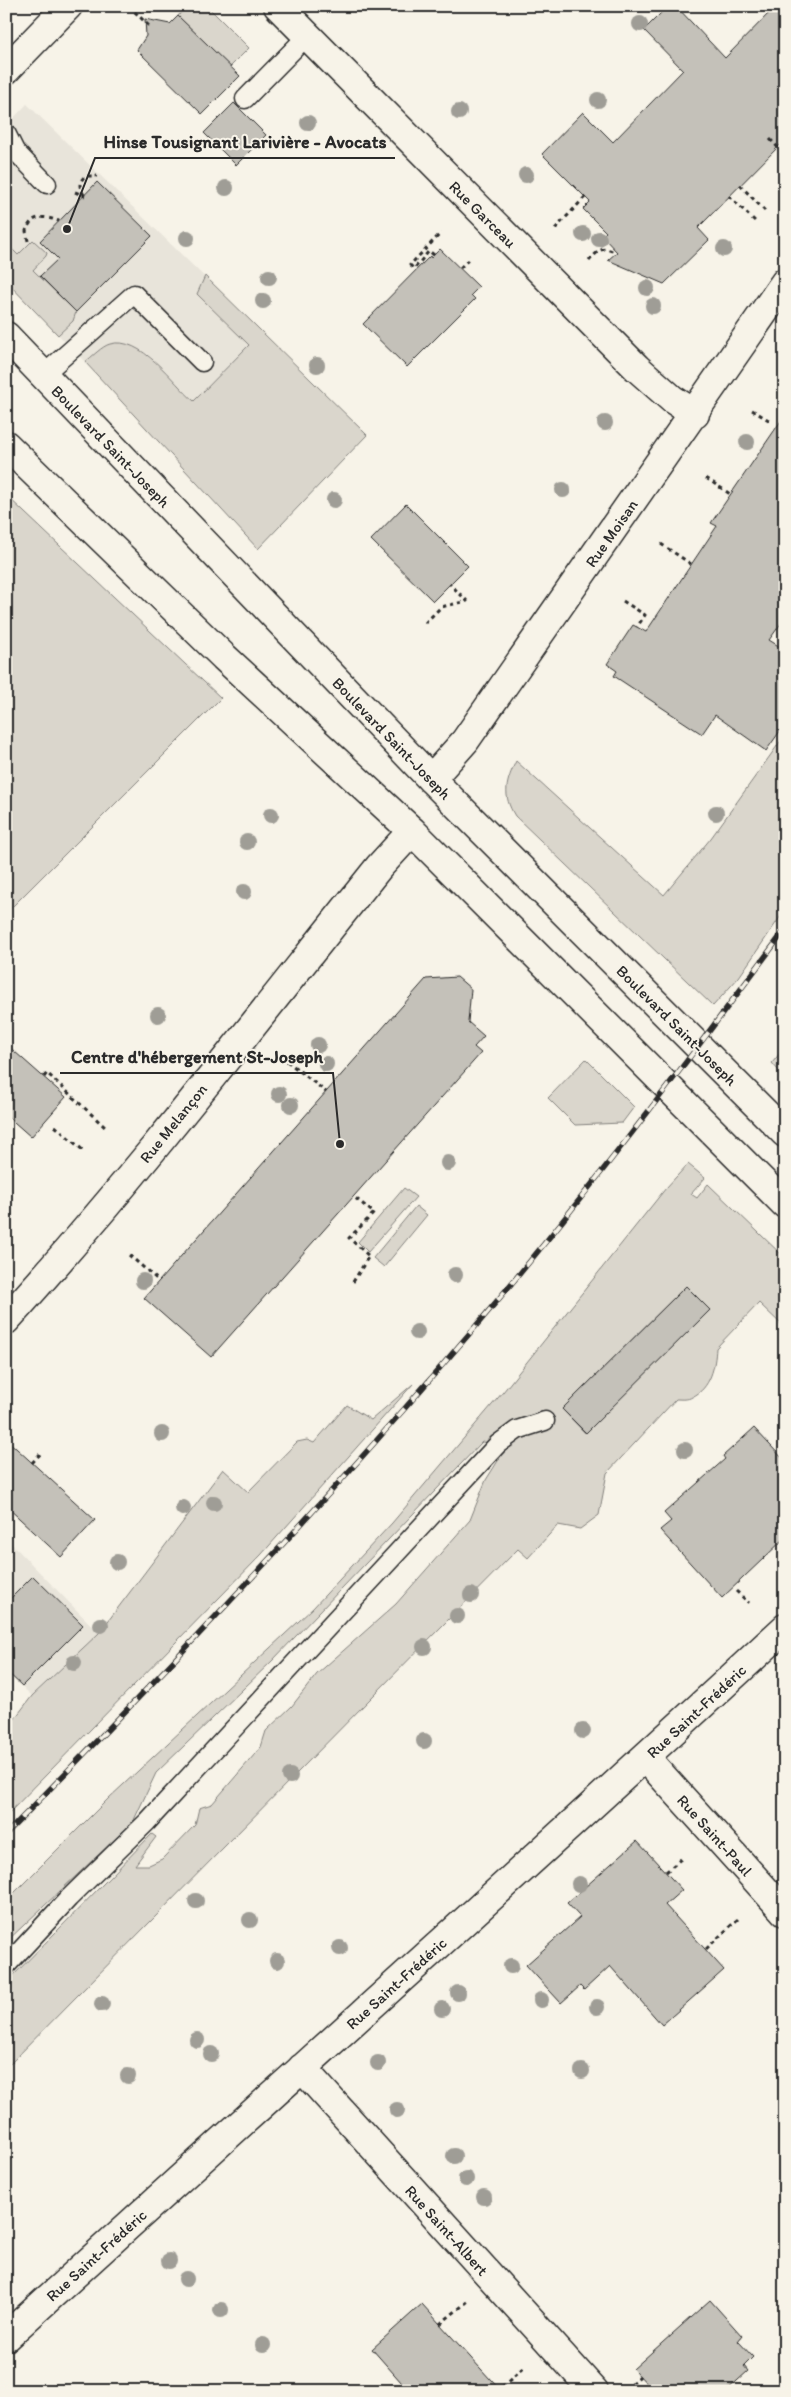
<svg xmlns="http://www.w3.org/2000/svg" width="791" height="2397" viewBox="0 0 791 2397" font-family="Itim,sans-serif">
  <rect width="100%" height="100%" fill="#f7f3e8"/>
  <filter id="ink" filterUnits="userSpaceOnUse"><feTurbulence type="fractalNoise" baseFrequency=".02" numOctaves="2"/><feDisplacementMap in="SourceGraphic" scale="10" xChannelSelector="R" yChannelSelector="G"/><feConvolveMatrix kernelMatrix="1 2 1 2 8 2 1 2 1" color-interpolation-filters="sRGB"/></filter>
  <g filter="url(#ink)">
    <path fill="#e8e4da" d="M27 104 261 332 194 402 147 354 109 344 85 362 6 281V126Z
      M6 1538 99 1633 32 1696 6 1671Z"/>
    <path fill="#dad6cc" stroke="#82807c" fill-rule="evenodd" d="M177 6H207L249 48 230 67 178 16 183 10Z
      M33 240 47 253 46 256 33 270 76 312 73 321 58 335 6 281V243L18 255Z
      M205 276 367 435 258 549 85 362C92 357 102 346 110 344 141 335 173 383 194 401L249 345 197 294Z
      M6 495 221 698 6 913Z
      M785 735V910L739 977 713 1006 515 816C502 795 506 782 516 761L664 895 711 838Z
      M785 1047V1078L772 1063Z
      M586 1059 634 1107 622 1123 575 1125 548 1098Z
      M688 1164 705 1178 691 1194 697 1198 708 1184 785 1258V1328L759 1303 716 1348C715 1366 711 1388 692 1397 688 1400 681 1399 676 1399L607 1473 599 1515 580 1529 558 1525 528 1558 518 1549 6 2068V1983L152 1834 156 1837 135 1865H149L162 1859 195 1825 199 1808 212 1804 261 1747 266 1731 292 1706 317 1674 396 1604 470 1520 486 1480 501 1456 490 1443 482 1442 272 1661 156 1773 133 1822 6 1942V1901L109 1798 313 1608 392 1523 503 1392 666 1188ZM686 1286 709 1311 585 1433 562 1409Z
      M404 1188 416 1197 368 1252 358 1242Z
      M416 1206 427 1215 384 1267 373 1258Z
      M413 1384 261 1555 6 1816V1730L32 1696 99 1633 223 1469 248 1492 297 1442 307 1440 314 1443 347 1405 371 1420Z"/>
    <path fill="#c4c1b9" stroke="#2b2b2b" d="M668 6H676L725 58 776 6H785V140L698 228 709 240 664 284 608 260 617 252 602 236 606 232 583 209 590 202 542 154 583 112 613 142 683 70 644 30Z
      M178 16 240 76 202 114 137 50 146 36 145 19 170 24Z
      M234 103 266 135 236 165 204 133Z
      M97 182 152 236 76 312 40 276 58 259 40 241Z
      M440 249 479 287 471 295 475 299 407 367 363 324 430 256 431 258Z
      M785 415V618L769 640 785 650V724L766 751 715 715 702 734 614 676 617 671 607 664 633 625 646 632 717 526 711 523Z
      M406 504 468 566 433 601 371 540Z
      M457 977 471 989 468 1022 484 1036 474 1047 481 1053 211 1357 144 1298 426 979Z
      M6 1044 66 1097 31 1137 6 1115Z
      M686 1286 710 1310 586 1433 562 1409Z
      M754 1428 785 1461V1538L722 1598 660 1530 671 1521 664 1513 725 1459 723 1456Z
      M6 1439 95 1520 61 1557 6 1506Z
      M33 1576 83 1625 22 1686 6 1671V1603Z
      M637 1841 682 1890 665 1905 724 1970 662 2025 610 1966 584 1990 580 1986 561 2003 526 1965 580 1917 567 1903Z
      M710 2300 742 2336 738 2341 753 2357 744 2366 748 2371 726 2391H654L633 2369Z
      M422 2304 440 2324 501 2391H409L372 2349Z"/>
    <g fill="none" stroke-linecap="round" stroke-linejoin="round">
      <defs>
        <path id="service" d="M245 99 307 36
          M6 133 15 151 47 184
          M43 375 134 294 202 362
          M6 1966 69 1898 147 1822 498 1444 517 1430 545 1421"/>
        <path id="minor" d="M278 6 637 368 672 399 695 414
          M431 779 465 741 785 282
          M6 1320C138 1175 257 1019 379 867L412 831
          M645 1757 785 1912
          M302 2068 594 2391
          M6 2337C265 2100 528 1867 785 1628"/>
        <path id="tertiary" d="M6 70 68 6"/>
        <path id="primary" d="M6 336 431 779 785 1133
          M6 445 224 657 412 831 785 1204"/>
      </defs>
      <use href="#service" stroke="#2b2b2b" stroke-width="21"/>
      <use href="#minor" stroke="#2b2b2b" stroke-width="31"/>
      <use href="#tertiary" stroke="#2b2b2b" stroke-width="31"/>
      <use href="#primary" stroke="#2b2b2b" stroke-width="31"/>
      <path stroke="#2b2b2b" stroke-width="3" stroke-dasharray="4 4" stroke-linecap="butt" d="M129 6 150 27
        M770 139 785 155
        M740 185 765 211
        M75 192 85 196
        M84 195C79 187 78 183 85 176H97
        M729 196 757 223
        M555 229 585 197
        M28 241 26 231C32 214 44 216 59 221
        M434 255 429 251 414 269 410 265 441 233
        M589 261C598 251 602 245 616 253
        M460 268 468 260
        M752 410 772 422
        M706 478 730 494
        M661 544 691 564
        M623 601 645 615 637 627
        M425 623 441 607 467 601 450 584
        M287 1061 326 1092
        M44 1077 47 1073 105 1127
        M55 1126 85 1152
        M129 1255 159 1281
        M353 1282 369 1256 349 1238 374 1213 354 1197
        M32 1463 42 1452
        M736 1591 749 1603
        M6 1594 14 1595
        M666 1872 682 1858
        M706 1949 738 1919
        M440 2324 467 2302
        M632 2384 640 2376
        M502 2387 524 2367
        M649 2391 652 2388"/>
      <use href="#service" stroke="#f7f3e8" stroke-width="18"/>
      <use href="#minor" stroke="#f7f3e8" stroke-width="28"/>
      <use href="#tertiary" stroke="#f7f3e8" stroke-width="28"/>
      <use href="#primary" stroke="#f7f3e8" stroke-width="28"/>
      <defs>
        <path id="rail" d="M6 1834C159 1678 309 1521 451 1355 569 1219 677 1075 785 930"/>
      </defs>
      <use href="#rail" stroke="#2b2b2b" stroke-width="5.5"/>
      <use href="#rail" stroke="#f7f3e8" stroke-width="4" stroke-dasharray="11" stroke-linecap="butt"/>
    </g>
    <g fill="#9f9d96">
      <circle cx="640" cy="24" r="8"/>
      <circle cx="598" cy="100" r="8"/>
      <circle cx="459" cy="112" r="8"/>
      <circle cx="308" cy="123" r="8"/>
      <circle cx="526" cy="175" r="8"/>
      <circle cx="226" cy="188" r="8"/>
      <circle cx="583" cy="234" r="8"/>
      <circle cx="187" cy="238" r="8"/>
      <circle cx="599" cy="239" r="8"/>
      <circle cx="724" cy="249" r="8"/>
      <circle cx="269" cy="277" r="8"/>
      <circle cx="647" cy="288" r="8"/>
      <circle cx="263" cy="301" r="8"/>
      <circle cx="653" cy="306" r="8"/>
      <circle cx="317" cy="365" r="8"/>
      <circle cx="605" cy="423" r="8"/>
      <circle cx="747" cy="442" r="8"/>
      <circle cx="563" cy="490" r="8"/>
      <circle cx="334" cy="500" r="8"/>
      <circle cx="716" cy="813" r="8"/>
      <circle cx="271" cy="815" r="8"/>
      <circle cx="247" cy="842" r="8"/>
      <circle cx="244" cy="892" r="8"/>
      <circle cx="158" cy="1015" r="8"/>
      <circle cx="318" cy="1045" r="8"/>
      <circle cx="326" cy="1064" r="8"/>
      <circle cx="279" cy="1094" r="8"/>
      <circle cx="291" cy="1105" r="8"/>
      <circle cx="448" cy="1163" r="8"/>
      <circle cx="455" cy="1275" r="8"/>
      <circle cx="143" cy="1281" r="8"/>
      <circle cx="417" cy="1332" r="8"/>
      <circle cx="162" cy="1434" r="8"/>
      <circle cx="685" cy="1450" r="8"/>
      <circle cx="214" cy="1503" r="8"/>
      <circle cx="183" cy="1508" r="8"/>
      <circle cx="117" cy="1562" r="8"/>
      <circle cx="471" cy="1595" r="8"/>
      <circle cx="457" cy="1616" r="8"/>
      <circle cx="101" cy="1625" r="8"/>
      <circle cx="424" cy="1647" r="8"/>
      <circle cx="74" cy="1663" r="8"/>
      <circle cx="583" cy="1731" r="8"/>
      <circle cx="424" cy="1741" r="8"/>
      <circle cx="290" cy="1776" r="8"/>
      <circle cx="579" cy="1884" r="8"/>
      <circle cx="196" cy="1901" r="8"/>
      <circle cx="250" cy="1920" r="8"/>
      <circle cx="340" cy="1948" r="8"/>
      <circle cx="277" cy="1961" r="8"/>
      <circle cx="511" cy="1966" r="8"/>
      <circle cx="458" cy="1993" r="8"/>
      <circle cx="541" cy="2000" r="8"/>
      <circle cx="102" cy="2004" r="8"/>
      <circle cx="597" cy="2007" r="8"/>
      <circle cx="442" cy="2009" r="8"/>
      <circle cx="197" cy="2040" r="8"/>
      <circle cx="211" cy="2054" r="8"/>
      <circle cx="378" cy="2063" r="8"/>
      <circle cx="582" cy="2071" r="8"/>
      <circle cx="128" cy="2076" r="8"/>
      <circle cx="397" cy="2110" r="8"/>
      <circle cx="454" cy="2156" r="8"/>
      <circle cx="466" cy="2179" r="8"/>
      <circle cx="484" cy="2197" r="8"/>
      <circle cx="169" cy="2261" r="8"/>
      <circle cx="186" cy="2279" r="8"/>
      <circle cx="221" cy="2310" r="8"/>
      <circle cx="263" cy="2345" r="8"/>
    </g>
  </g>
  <g text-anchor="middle" stroke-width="4" stroke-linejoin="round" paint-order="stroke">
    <g font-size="16" fill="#2b2b2b" stroke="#f7f3e8">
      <text transform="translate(483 214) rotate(45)" y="6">Rue Garceau</text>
      <text transform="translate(111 446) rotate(46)" y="6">Boulevard Saint-Joseph</text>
      <text transform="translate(611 533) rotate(-55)" y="6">Rue Moisan</text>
      <text transform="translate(392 738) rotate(46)" y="6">Boulevard Saint-Joseph</text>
      <text transform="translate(677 1025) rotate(45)" y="6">Boulevard Saint-Joseph</text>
      <text transform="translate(173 1123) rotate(-51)" y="6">Rue Melançon</text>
      <text transform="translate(696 1711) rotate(-43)" y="6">Rue Saint-Frédéric</text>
      <text transform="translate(715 1835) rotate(48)" y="6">Rue Saint-Paul</text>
      <text transform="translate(396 1983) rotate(-42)" y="6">Rue Saint-Frédéric</text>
      <text transform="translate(447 2230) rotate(48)" y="6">Rue Saint-Albert</text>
      <text transform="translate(96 2255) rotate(-42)" y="6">Rue Saint-Frédéric</text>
    </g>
  </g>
  <path fill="none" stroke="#2b2b2b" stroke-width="2" d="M67 229L95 158H395M340 1144L333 1073H60"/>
  <g fill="#2b2b2b" stroke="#f7f3e8" stroke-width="2">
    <circle cx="67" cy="229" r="5"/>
    <circle cx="340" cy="1144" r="5"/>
  </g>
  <g font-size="18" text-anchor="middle" font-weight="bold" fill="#2b2b2b" stroke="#f7f3e8" stroke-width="4" stroke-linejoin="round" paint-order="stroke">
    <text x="245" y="148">Hinse Tousignant Larivière - Avocats</text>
    <text x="197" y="1063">Centre d'hébergement St-Joseph</text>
  </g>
  <rect width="791" height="2397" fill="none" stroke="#f7f3e8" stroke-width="25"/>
  <rect x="12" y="12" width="766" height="2372" fill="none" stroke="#2b2b2b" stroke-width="2" filter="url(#ink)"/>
</svg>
